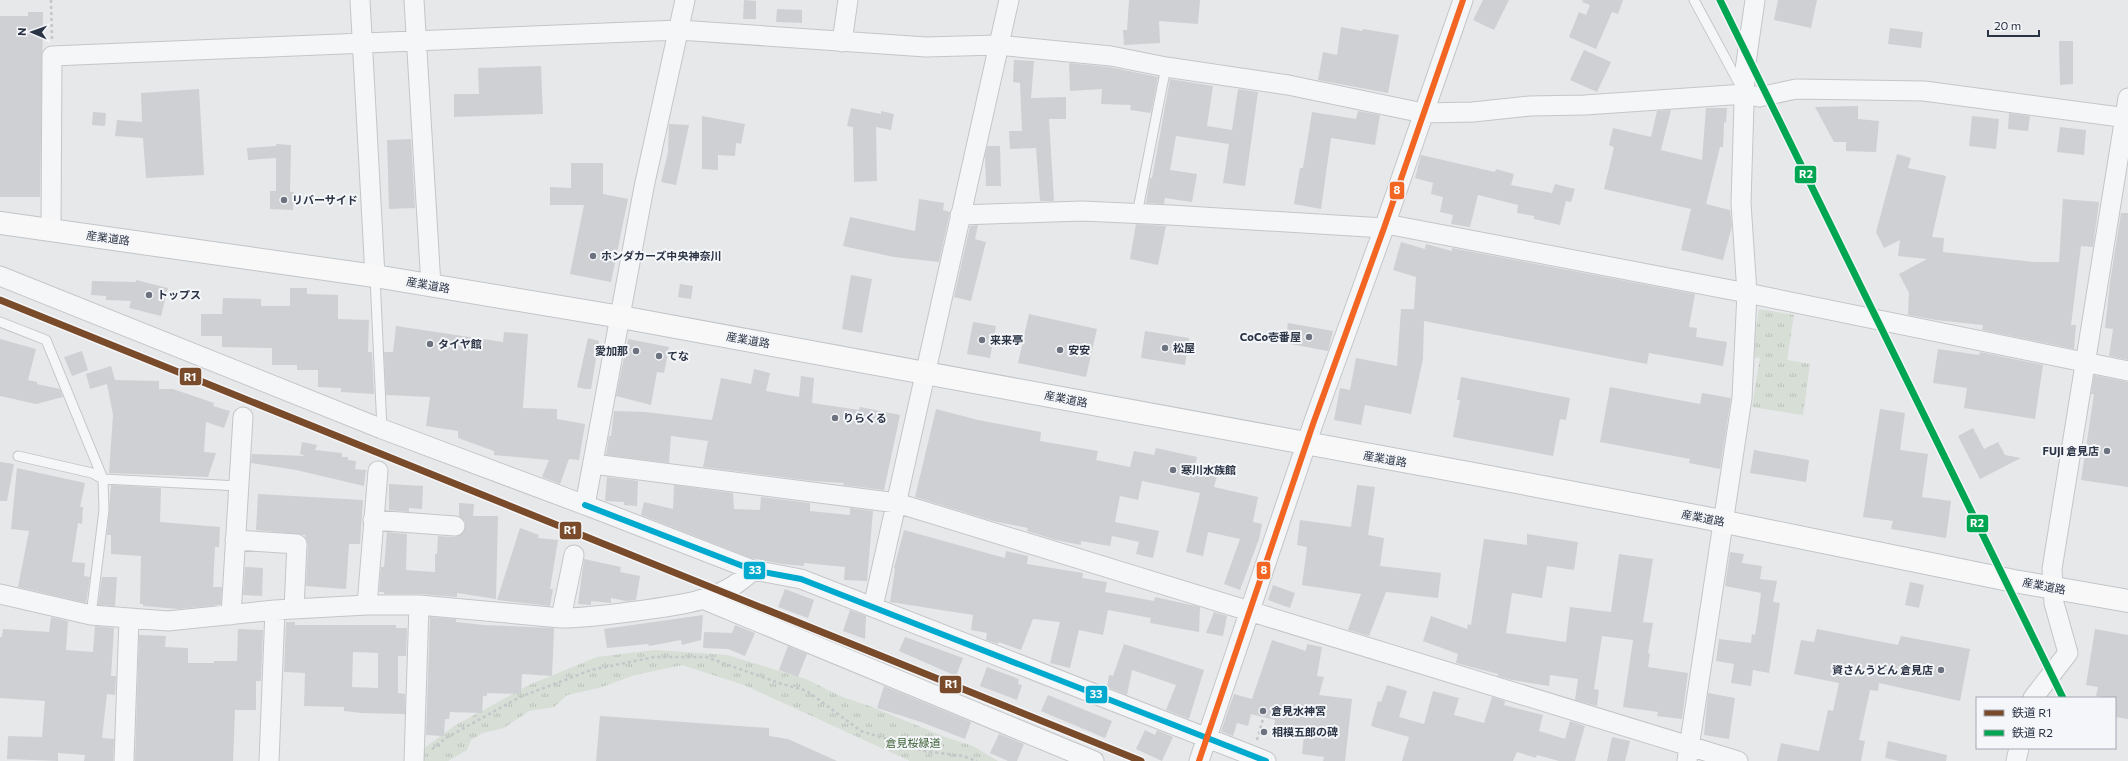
<svg xmlns="http://www.w3.org/2000/svg" width="2128" height="761" viewBox="0 0 2128 761" font-family="Commissioner,'Noto Sans JP',sans-serif">
  <defs>
    <pattern id="grass-tufts" width="24" height="20" patternUnits="userSpaceOnUse"><rect width="24" height="20" fill="#d6ded6"/><path d="M3 7l-1-3M5 7V3M7 7l1-3M15 17l-1-3M17 17v-4M19 17l1-3" fill="none" stroke="#b8bfb9"/></pattern>
  </defs>
  <rect width="100%" height="100%" fill="#e6e8ea"/>
  <path fill="url(#grass-tufts)" d="M1759 309 1794 315 1787 360 1810 364 1803 415 1752 407 1760 358 1752 357Z
    M654 650 727 655 806 679 840 696 872 707 945 737 973 746 998 761H910L744 685 682 665 635 675 599 688 567 695 554 707 529 711 504 728 483 733 471 740 467 750 448 761H407L454 726 529 685 597 657Z"/>
  <path fill="#ced0d3" fill-rule="evenodd" d="M744 0 756 1V19H743Z
    M1129 0H1200L1198 24 1159 21 1160 43 1124 45 1123 30H1127Z
    M1483 0H1509L1494 30 1473 20Z
    M1583 0H1623L1618 14 1612 12 1596 49 1569 37 1579 12 1586 15 1590 5 1582 2Z
    M1778 0H1817L1811 28 1774 20Z
    M777 9 802 10V23L776 22Z
    M28 12H43L40 197H0V16H28Z
    M1341 27 1362 31 1363 29 1399 35 1388 93 1318 80 1323 52 1337 55Z
    M1890 28 1923 32 1921 48 1888 44Z
    M2059 41H2073V84L2060 85Z
    M1584 50 1611 62 1597 92 1570 80Z
    M1014 60 1034 61 1031 98 1066 97V119H1049L1054 201H1040L1036 148 1010 149 1009 131H1022L1020 83 1013 82Z
    M1069 63 1109 67 1158 77 1151 113 1130 110 1131 105 1101 104 1102 89 1070 91Z
    M541 66 543 114 454 117V94H479L478 68Z
    M1170 79 1213 86 1207 126 1232 130 1238 89 1258 92 1245 186 1223 183 1229 144 1176 136 1170 170 1197 174 1192 202 1165 198 1164 204 1146 203 1150 178H1152Z
    M199 89 204 175 146 178 143 138 115 136 117 120 142 122 141 93Z
    M1858 106V119L1879 121 1876 152 1846 151V142H1834L1815 107Z
    M851 108 881 114V111L894 114 891 130 876 127 877 181 854 182 853 127 847 126Z
    M1706 108H1727L1726 123 1724 122 1723 147H1720L1706 204 1730 210 1732 226 1723 260 1681 250 1691 209 1604 189 1614 147 1609 145 1613 128 1651 137 1657 111 1671 110 1661 150 1702 160Z
    M1358 111 1380 115 1375 145 1331 138 1321 209 1294 204 1300 168H1303L1312 112 1356 119Z
    M93 112 106 113 105 126 92 125Z
    M2009 113 2030 116 2028 131 2008 129Z
    M702 116 745 124 741 144 736 143 735 156 718 155V170L702 169Z
    M1972 116 1999 119 1996 149 1969 146Z
    M669 124 689 125 676 185 661 182 668 152Z
    M2060 127 2086 130 2084 155 2057 152Z
    M411 139 415 208 389 209 387 140Z
    M276 144 291 145 290 192H294L293 210 270 209V191H276V158L248 160 247 148 276 146Z
    M987 146H1000L1001 186H986L985 156Z
    M1897 154 1911 158 1908 168 1946 176 1932 237 1944 238 1943 252 2035 262H2059L2063 199 2099 202 2093 247 2081 246 2071 325H2076L2074 349 1982 330 1983 325 1936 320 1908 315 1909 293 1899 274 1927 259 1898 256 1900 240 1884 248 1876 232Z
    M1421 155 1495 172 1496 169 1514 174 1511 185 1552 193 1555 184 1575 189 1571 202 1566 201 1560 225 1534 219V216L1517 213 1518 205 1478 195 1470 227 1451 224 1453 215 1440 212 1443 197 1431 194 1433 183 1415 178Z
    M571 163H603V194L628 199 611 282 570 274 584 205H550V187L571 188Z
    M919 199 944 203 943 210 950 212 939 262 894 257 843 246 850 217 915 231Z
    M2121 213H2128V360L2109 356 2113 329 2105 328 2110 282Z
    M1136 224 1166 226 1158 265 1130 259Z
    M978 225 975 239 986 242 971 301 954 297 970 226Z
    M1401 242 1425 249 1426 244 1452 251V248L1695 294 1689 327 1697 328 1696 337 1727 342 1723 366 1649 353 1647 364 1424 321 1423 359 1411 414 1365 405 1361 425 1334 420 1340 388 1350 390 1356 358 1397 366 1401 309H1414L1416 277 1393 270Z
    M851 275 872 279 862 333 842 329Z
    M136 280 168 288 161 316 129 308 131 301 106 300V296L91 295 92 281 136 282Z
    M680 284 693 286 691 299 678 297Z
    M290 288H307V294L338 295V319L369 320 368 352H372L374 394 341 392V388L318 387V370H297V365H272V348L222 347V336H201V314H222L223 298 261 299V306H290Z
    M1029 314 1097 329 1086 377 1018 363Z
    M973 322 996 326 990 358 967 354Z
    M1288 323 1333 331 1328 351 1285 343Z
    M396 326 503 342 504 332 528 334 523 408 557 409V419L585 424 579 460 569 459 560 484 542 477 549 460 494 455V451L458 438V431L426 426 430 397 386 395 384 352H393Z
    M1145 331 1189 338 1185 365 1141 358Z
    M588 338 599 341 591 389H585L577 387Z
    M0 339 36 349 28 380 37 382V384L60 389 63 397 36 404 0 396Z
    M628 339 669 347 664 373 657 372 651 405 616 396Z
    M1938 349 1979 355 1980 352 2043 365 2035 419 1964 408 1967 388 1933 383Z
    M82 351 88 370 72 376 64 357Z
    M111 366 115 380 159 381V389H173L214 403 213 406 230 411 224 428 206 422 204 452 216 453 208 477 109 473 113 415 107 384 90 389 86 374Z
    M754 369 770 373 766 391 799 397 801 376 814 378 812 403 859 410 860 407 900 415 884 490 843 485 844 483 813 481 703 467 708 441 671 436 669 463 606 455 609 436H611L614 411 645 412 712 420 721 378 751 384Z
    M2094 375 2128 382V487L2081 480 2094 394H2091Z
    M1461 377 1570 398 1566 420 1560 419 1553 456 1453 437 1460 400H1457Z
    M1610 387 1700 404 1702 393 1731 398 1720 469 1689 463 1690 459 1600 442Z
    M936 409 978 420 1041 432 1040 441 1098 451 1096 460 1130 467 1134 451 1154 455 1156 448 1197 457 1194 471 1217 476 1214 487 1258 497 1253 522 1262 524 1259 539 1240 590 1224 584 1240 539 1208 532 1203 556 1186 552 1200 493 1142 481 1138 500 1120 496 1115 522 1159 531 1153 558 1136 554 1139 542 1112 536 1110 546 1081 541V545L1056 540 1027 531 1028 528 993 521 915 497Z
    M1880 409 1905 413 1900 450 1928 454 1922 497 1951 501 1946 538 1891 529 1893 521 1863 517Z
    M1973 428 1984 449 1998 442 2005 455 2021 458 1980 479 1958 436Z
    M302 442 317 445 315 450 342 453V457H348V460L356 461 355 469 366 470 364 486 296 470 251 463 252 454 305 456 300 454Z
    M1754 450 1809 460 1806 482 1750 473Z
    M0 462 14 464 7 501H0Z
    M17 468 85 483 80 507H83L82 524 78 523 72 562 85 563 84 576 90 577 86 603 18 587 29 531 11 529Z
    M607 477 638 481 637 506 624 505V502L605 501Z
    M389 484 423 486 422 509 409 508V512L389 510Z
    M111 485 161 488 160 522 220 527 219 547H215L213 587H222L221 605 179 609 143 606V604H140L141 556 111 554V535H107Z
    M674 485 733 493 734 509 760 510 761 497 810 503V511L850 515V508L873 511 867 581 844 580 845 567 804 563V566L782 564 751 558 641 515 644 502 673 509Z
    M1357 485 1375 487 1368 535 1384 538 1380 566 1441 573 1438 598 1386 592 1369 636 1348 630 1361 594 1302 585 1307 547 1297 545 1300 520 1351 527Z
    M258 494 363 500 360 544H349L346 589 306 586 308 545 305 535 256 530Z
    M459 503 474 504 473 516H498L496 599 457 593V597L419 594H384V592H379L381 567H384L387 532 407 534 406 570 435 572V554H437L438 536 455 537 464 532 465 522 459 516Z
    M520 528 539 535 538 538 558 540 550 589H553L550 606 497 600Z
    M904 530 1005 558 1006 551 1028 556 1027 564 1083 573 1082 578 1107 582 1105 592 1154 601 1155 597 1200 607 1199 632 1150 623 1151 618 1108 610 1103 635 1079 630 1070 668 1050 663 1060 622 1033 619 1021 650 999 642 998 644 986 640 987 633 971 630 973 615 890 602 895 569 894 568Z
    M1527 534 1578 542 1574 570 1547 566 1542 598 1512 593 1506 633 1566 642 1570 607 1611 612 1619 554 1653 559 1643 622 1653 623 1648 653 1650 654 1648 667 1688 673 1682 719 1657 716 1658 712 1623 707 1633 640 1602 636 1594 689 1599 690 1597 706 1575 700 1578 679 1550 675 1549 686 1512 680 1497 676 1498 674 1456 663 1458 654 1423 641 1431 616 1467 629 1468 624 1471 625 1484 539 1527 545Z
    M1730 552 1744 554 1742 563 1762 566 1760 579 1777 581 1773 602 1780 603 1769 673 1753 670 1751 686 1731 683 1734 664 1716 661 1719 639 1751 643 1752 634 1755 635 1758 616 1761 593 1725 586Z
    M584 559 621 567 620 572 640 576 636 600 626 601 611 598V603L591 601V605L578 604Z
    M245 567 263 568 262 596 243 595Z
    M102 577H117L115 606 98 605Z
    M1910 582 1924 585 1919 608 1905 605Z
    M1273 585 1295 593 1290 608 1268 600Z
    M785 589 814 600 808 618 778 607Z
    M850 610 866 616 865 639 843 631Z
    M1214 612 1227 616 1223 636 1206 633Z
    M703 615 701 640 682 645 681 640 649 646 648 644 607 648 604 629Z
    M51 617 68 621 66 650 93 652 95 626 114 628 111 676H116L115 695 107 694 102 738 114 739 113 761H84L85 755 58 753V761L7 759 8 736 42 737 45 701 0 698V637H2L3 629 49 632Z
    M430 617 456 619V622L484 625 554 628 552 676 522 674 521 694 487 693V696H483L482 713 450 712 449 719H445L444 736 426 735Z
    M286 622H295V625H396V628H407L406 656H398V693L405 694V714L362 713 344 711V707L304 706 305 673 284 672ZM353 652 378 653V688L352 687Z
    M735 625 755 633 745 656 728 649 703 648 704 632 732 633Z
    M238 629 263 630 261 681H256V710H235L233 761H135L139 635 166 636 165 647 188 648V663H214V661H237Z
    M1817 629 1898 645 1901 636 1970 649 1960 701 1879 683 1878 691 1870 690 1859 740 1865 741 1861 761H1777L1781 743 1819 751 1828 710 1833 711 1839 683 1794 674 1801 640 1814 642Z
    M2095 629 2128 635V719L2115 717V698L2096 696 2098 687 2086 685Z
    M905 637 963 658 956 676 899 651Z
    M1272 640 1306 651 1307 644 1322 647 1317 676 1324 677 1319 695 1352 699 1345 761H1323L1324 757 1302 754 1304 736 1273 732 1275 720 1251 714 1248 726 1237 723 1233 736 1221 731 1234 694 1252 699Z
    M1124 644 1204 670 1189 719 1166 710 1176 685 1132 670 1127 695 1107 687 1109 675 1113 676Z
    M788 646 807 654 798 677 779 670Z
    M987 667 1019 679 1018 684 1022 685 1017 700 980 686Z
    M1387 685 1407 691 1399 717 1424 724 1433 691 1459 698 1454 715 1484 723 1492 697 1505 701 1504 705 1543 715 1539 731 1565 739 1570 721 1585 726 1575 761H1559L1537 755 1536 758 1517 752 1513 761H1402L1409 737 1371 726 1378 701 1381 702Z
    M884 686 971 722 965 739 921 722 877 708Z
    M1708 693 1735 698 1729 739 1704 735Z
    M1048 695 1112 721 1105 738 1041 711Z
    M600 716 769 728V736L788 739 837 761H596Z
    M1145 730 1155 735 1157 730 1173 737 1162 761 1136 749Z
    M999 734 1024 744 1017 761H1008L990 753Z
    M1612 737 1630 741 1625 761H1607Z
    M1888 741 1947 755 1946 761H1899L1885 758Z"/>
  <g fill="none" stroke-linecap="round" stroke-linejoin="round">
    <defs>
      <path id="service" d="M1694 0 1741 87
        M1137 214 1166 67
        M375 277 382 429
        M0 322 46 340 103 479 104 510 91 615
        M18 456 92 473 103 479 239 486"/>
      <path id="minor" d="M360 0 375 276
        M414 0 431 286
        M842 42 848 0
        M960 215 1082 211 1170 215 1384 228
        M1386 224 1747 293 2128 371
        M51 230 52 56 679 30 926 47 997 45 1111 56 1166 67 1288 85 1423 113 1473 112 1530 106 1585 105 1745 94 1759 97 1796 89 1924 91 2128 118
        M0 276 382 429 585 505 644 187 685 0
        M593 464 897 503 1738 761
        M585 505 753 570 801 579 1266 761
        M373 520 455 526
        M235 540 297 544 294 609
        M0 594 91 615 168 621 275 610 367 605H419L561 618C587 618 612 614 637 611 679 605 722 602 753 570
        M705 600 1094 761
        M367 605 378 471
        M873 607 1009 0
        M231 615 243 417
        M561 618 574 555
        M2033 698 2068 653 2054 603 2052 569 2128 98
        M124 761 129 619
        M269 761 275 610
        M414 761 419 605
        M1199 761 1313 424 1384 228 1463 0
        M1687 761 1742 398 1747 293 1741 203 1745 70 1755 0
        M2016 761 2019 748"/>
      <path id="primary" d="M0 223 375 276 621 317 1474 474 1701 517 2014 581 2128 601"/>
    </defs>
    <use href="#service" stroke="#c4c6c8" stroke-width="11"/>
    <use href="#minor" stroke="#c4c6c8" stroke-width="21"/>
    <use href="#primary" stroke="#c2c5c8" stroke-width="24"/>
    <path stroke="#c5c6ca" stroke-width="2.5" stroke-dasharray="3 3" stroke-linecap="butt" d="M51 0 52 39
      M1257 740 1263 719
      M432 749 446 738 520 697 591 670 654 657H706L779 683 807 691 861 731 924 751 963 756 977 761"/>
    <use href="#service" stroke="#f5f6f7" stroke-width="9"/>
    <use href="#minor" stroke="#f5f6f7" stroke-width="19"/>
    <use href="#primary" stroke="#f8f8f8" stroke-width="22"/>
    <defs>
      <path id="bus-1" d="M585 505 753 570 801 579 1266 761"/>
      <path id="bus-2" d="M1199 761 1313 424 1384 228 1463 0"/>
    </defs>
    <use href="#bus-1" stroke="#f4f6f9" stroke-width="9"/>
    <use href="#bus-2" stroke="#f4f6f9" stroke-width="9"/>
    <use href="#bus-1" stroke="#00a9ce" stroke-width="6"/>
    <use href="#bus-2" stroke="#f26522" stroke-width="6"/>
    <defs>
      <path id="rail-1" d="M0 300 1141 761"/>
      <path id="rail-2" d="M1720 0 2063 698"/>
    </defs>
    <use href="#rail-1" stroke="#f4f6f9" stroke-width="10"/>
    <use href="#rail-2" stroke="#f4f6f9" stroke-width="10"/>
    <use href="#rail-1" stroke="#7a4b2a" stroke-width="7"/>
    <use href="#rail-2" stroke="#00a651" stroke-width="7"/>
  </g>
  <g fill="#6c737f" stroke="#f4f6f9" stroke-width="1.5">
    <circle cx="284" cy="200" r="4"/>
    <circle cx="593" cy="256" r="4"/>
    <circle cx="149" cy="295" r="4"/>
    <circle cx="1309" cy="337" r="4"/>
    <circle cx="982" cy="340" r="4"/>
    <circle cx="430" cy="344" r="4"/>
    <circle cx="1165" cy="348" r="4"/>
    <circle cx="1060" cy="350" r="4"/>
    <circle cx="636" cy="351" r="4"/>
    <circle cx="659" cy="356" r="4"/>
    <circle cx="835" cy="418" r="4"/>
    <circle cx="2107" cy="451" r="4"/>
    <circle cx="1173" cy="470" r="4"/>
    <circle cx="1941" cy="670" r="4"/>
    <circle cx="1263" cy="711" r="4"/>
    <circle cx="1264" cy="732" r="4"/>
  </g>
  <g text-anchor="middle" stroke-width="4" stroke-linejoin="round" paint-order="stroke">
    <g font-size="11" font-weight="bold" fill="#2b3445" stroke="#f4f6f9" text-anchor="start">
      <text x="292" y="204">リバーサイド</text>
      <text x="601" y="260">ホンダカーズ中央神奈川</text>
      <text x="157" y="299">トップス</text>
      <text x="1301" y="341" text-anchor="end">CoCo壱番屋</text>
      <text x="990" y="344">来来亭</text>
      <text x="438" y="348">タイヤ館</text>
      <text x="1173" y="352">松屋</text>
      <text x="1068" y="354">安安</text>
      <text x="628" y="355" text-anchor="end">愛加那</text>
      <text x="667" y="360">てな</text>
      <text x="843" y="422">りらくる</text>
      <text x="2099" y="455" text-anchor="end">FUJI 倉見店</text>
      <text x="1181" y="474">寒川水族館</text>
      <text x="1933" y="674" text-anchor="end">資さんうどん 倉見店</text>
      <text x="1271" y="715">倉見水神宮</text>
      <text x="1272" y="736">相模五郎の碑</text>
    </g>
    <g font-size="11" fill="#2b3445" stroke="#f4f6f9">
      <text transform="translate(108 238) rotate(8)" y="4">産業道路</text>
      <text transform="translate(428 285) rotate(10)" y="4">産業道路</text>
      <text transform="translate(748 340) rotate(10)" y="4">産業道路</text>
      <text transform="translate(1066 399) rotate(11)" y="4">産業道路</text>
      <text transform="translate(1385 459) rotate(10)" y="4">産業道路</text>
      <text transform="translate(1703 518) rotate(11)" y="4">産業道路</text>
      <text transform="translate(2044 586) rotate(11)" y="4">産業道路</text>
    </g>
    <g font-size="11" fill="#3f6138" stroke="#f4f6f9">
      <text x="913" y="747">倉見桜緑道</text>
    </g>
  </g>
  <g stroke="#f4f6f9" stroke-width="1.5">
    <rect x="1794" y="165" width="23" height="19" rx="4" fill="#00a651"/>
    <rect x="1389" y="181" width="16" height="19" rx="4" fill="#f26522"/>
    <rect x="179" y="367" width="23" height="19" rx="4" fill="#7a4b2a"/>
    <rect x="1966" y="514" width="23" height="19" rx="4" fill="#00a651"/>
    <rect x="559" y="521" width="23" height="19" rx="4" fill="#7a4b2a"/>
    <rect x="1256" y="561" width="15" height="19" rx="4" fill="#f26522"/>
    <rect x="743" y="561" width="23" height="19" rx="4" fill="#00a9ce"/>
    <rect x="939" y="675" width="23" height="19" rx="4" fill="#7a4b2a"/>
    <rect x="1085" y="685" width="23" height="19" rx="4" fill="#00a9ce"/>
  </g>
  <g font-size="11" text-anchor="middle" font-weight="bold" fill="#fff">
    <text x="1806" y="178">R2</text>
    <text x="1397" y="194">8</text>
    <text x="190" y="381">R1</text>
    <text x="1977" y="527">R2</text>
    <text x="570" y="534">R1</text>
    <text x="1264" y="574">8</text>
    <text x="755" y="574">33</text>
    <text x="951" y="688">R1</text>
    <text x="1096" y="698">33</text>
  </g>
  <rect x="1976" y="697" width="140" height="52" fill="#f4f6f9" stroke="#a4a8b1"/>
  <rect x="1984" y="710" width="20" height="6" fill="#7a4b2a" stroke="#a4a8b1"/>
  <text x="2012" y="717" font-size="12" fill="#2b3445">鉄道 R1</text>
  <rect x="1984" y="730" width="20" height="6" fill="#00a651" stroke="#a4a8b1"/>
  <text x="2012" y="737" font-size="12" fill="#2b3445">鉄道 R2</text>
  <g transform="translate(32 32) rotate(272)" stroke="#f4f6f9" stroke-width="3" paint-order="stroke">
  <path d="M0-3L7 15L0 10L-7 15Z" fill="#2b3445"/>
  <text y="-6" font-size="11" font-weight="bold" text-anchor="middle" fill="#2b3445">N</text>
  </g>
  <path d="M1988 30v6h51v-6" fill="none" stroke="#2b3445" stroke-width="2"/>
  <text x="1994" y="30" font-size="12" fill="#2b3445" stroke="#f4f6f9" stroke-width="3" paint-order="stroke">20 m</text>
</svg>
